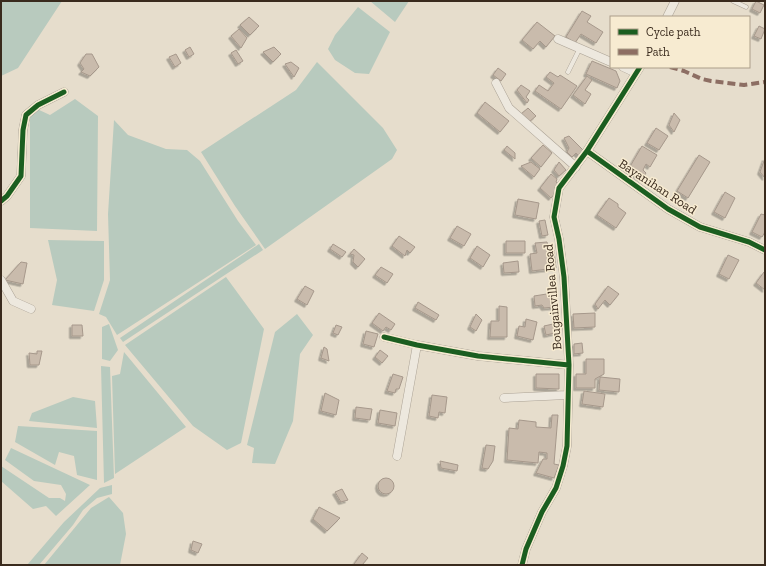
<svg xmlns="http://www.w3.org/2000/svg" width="766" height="566" viewBox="0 0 766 566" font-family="'Zilla Slab',serif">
  <defs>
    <filter id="shadow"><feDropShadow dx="-2.5" dy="2.5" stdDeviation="0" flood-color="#0004"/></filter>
  </defs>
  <rect width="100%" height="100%" fill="#e6ddcc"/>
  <path fill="#b8cabe" d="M1 1H62L18 68 1 76Z
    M370 1H409L395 22Z
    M358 7 390 32 369 74 355 73 335 60 328 49 335 35Z
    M317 62 383 128 397 150 392 159 265 249 235 206 201 152 296 90Z
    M75 99 98 116 97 231 30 228V114L37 109 50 115Z
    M114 120 128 135 166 149 187 150 200 161 238 221 256 245 117 335 106 317 99 314 110 280 108 214Z
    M48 240 104 241V280L94 311 52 305 57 280Z
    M259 244 263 250 123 342 120 338Z
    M226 277 264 329 241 443 227 450 193 426 125 345Z
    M297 314 313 335 300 354 293 421 275 464 252 463 254 448 247 445 275 332Z
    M109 324 118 350 110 361 102 359V327Z
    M124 352 186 427 115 474 112 376 120 374Z
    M101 366 110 367 114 478 104 483Z
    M73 397 95 401 97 428 29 421 32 413Z
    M18 426 97 431V480L77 475 74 456 59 452 55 465 15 442Z
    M11 448 90 485 56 516 46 506 33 509 1 481V466L49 498H60L65 501 66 494 61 485 34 481 5 460Z
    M112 485V494L97 498 83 510 73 525 39 565H27L64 522 100 488Z
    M109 497 123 513 126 534 120 565H44L91 508Z"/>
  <path fill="#c9bbac" stroke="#a6988b" filter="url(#shadow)" d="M756 1 764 5 760 13 752 9Z
    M582 11 591 16 587 22 603 32 596 43 581 34 575 43 566 37Z
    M249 17 259 26 250 35 240 25Z
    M537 22 555 36 546 47 540 41 533 49 522 40Z
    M759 26 765 29 761 39 754 36Z
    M239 29 247 38 241 48 231 36Z
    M190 47 194 54 189 57 185 50Z
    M274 47 281 54 273 62 263 52Z
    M236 50 243 61 238 64 231 53Z
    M86 54H92L99 67 90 76 81 72 84 69 80 63Z
    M176 54 181 63 175 67 169 57Z
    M592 61 616 71 620 81 617 88 586 74Z
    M291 62 299 68 294 77 285 64Z
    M498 68 506 74 501 81 493 75Z
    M550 72 558 77 560 75 577 86 561 109 535 91 539 85 548 91 554 83 546 77Z
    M587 76 592 80 585 90 591 94 585 104 573 95Z
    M521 85 530 91 526 97 529 100 527 103 517 90Z
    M485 102 509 121 500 132 477 113Z
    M528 108 536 116 529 122 521 114Z
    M674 113 680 120 674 132 669 125Z
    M656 128 668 136 659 150 647 143Z
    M569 136 584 151 579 156 576 153 572 157 567 152 569 148 564 138Z
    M543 145 552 153 541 167 531 158Z
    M507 146 515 153V159L504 150Z
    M642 146 657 155 650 167 646 164 643 170 646 173 642 179 628 170Z
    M699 155 710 162 688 198 677 191Z
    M765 158V178L760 172Z
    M531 162 540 169 534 177 521 166Z
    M559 162 566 170 559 176 554 170Z
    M551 174 557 179 556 182 561 186 551 198 540 188Z
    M725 192 735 198 725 218 714 212Z
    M609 198 618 204V207L626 213 616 228 597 215Z
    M518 199 539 203 536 219 515 215Z
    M761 214 765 215V232L762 237 752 232Z
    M545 220 548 235 542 236 539 221Z
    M457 226 471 234 464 246 450 238Z
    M399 236 415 247 410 253 407 250 405 256 392 246Z
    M506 241H525V253H506Z
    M547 242 549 251 554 250 556 268 532 271 530 254 537 253 535 243Z
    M333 244 346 252 342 257 330 249Z
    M477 246 490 255 483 267 470 258Z
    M354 249 365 259 358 267 353 262 354 255 350 254Z
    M728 255 739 260 729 279 719 274Z
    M518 261 519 272 504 273 503 263Z
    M21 262 27 263 23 284 5 280Z
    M381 267 393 274 387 283 375 275Z
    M764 272 765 273V290L756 283Z
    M305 286 314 291 307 305 297 299Z
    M608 286 619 294 610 305 605 300 598 309 595 304Z
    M553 293 554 307 544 308 542 305 535 306 534 296Z
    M418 302 439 315 436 320 415 308Z
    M499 306 507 307V337H490L491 321H499Z
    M379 313 395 324 391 330 386 327 383 331 372 323Z
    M595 313V327L574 328 573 314Z
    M476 314 482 320 476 331 470 327Z
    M526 319 537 322 533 340 517 336 519 326 525 327Z
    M553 324 555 333 546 335 544 326Z
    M72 325H82L83 336H72Z
    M336 325 342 327 338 335 333 333Z
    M366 331 378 334 374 347 363 344Z
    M582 343 583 353 574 354V344Z
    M324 347 327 349 329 361 321 358Z
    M380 350 388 356 382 363 375 357Z
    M37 351H42L39 365H30L29 353 37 354Z
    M586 359H604V374L595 379V388H576V374H586Z
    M393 374 403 377 399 389H396L395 393 387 391Z
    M536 374H559V389L536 388Z
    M600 377 620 379 619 392 599 390Z
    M584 391 605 394 603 407 582 404Z
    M325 393 339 400 336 415 321 411Z
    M432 395 447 397 445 413 439 412 438 418 429 416Z
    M356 407 372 409 370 420 355 418Z
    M380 410 397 413 395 426 378 423Z
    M552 415H558L554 464 559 465 554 478 536 473 543 459H547V453L539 452 538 463 507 460 509 428 518 429 519 420 536 422V427L551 428Z
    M486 445 495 446 493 461 488 469 482 468Z
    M440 461 458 465 457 471 441 468Z
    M378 486a8 8 0 1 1 16 0a8 8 0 1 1-16 0Z
    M342 489 348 500 341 502 335 492Z
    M319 507 340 518 327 531 313 519Z
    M193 541 202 544 198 553 191 550Z
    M362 553 368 558 362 565H355L354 564Z"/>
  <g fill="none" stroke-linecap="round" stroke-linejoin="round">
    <defs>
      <path id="lane" d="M733 1 746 7
        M568 72 579 50"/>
      <path id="street" d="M667 17 675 1
        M558 39 611 62
        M623 67 636 73
        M496 83 509 108 576 167
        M587 151 668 209 700 227 749 242 765 250
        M1 201 7 196 21 176 23 130 26 115 38 105 64 92
        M1 280 13 301 31 309
        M384 337 417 345 478 356 569 365
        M504 398 567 395
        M397 456 417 345
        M522 565 526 549 542 512 556 488 563 466 567 446 569 365 564 277 559 239 554 217 559 188 587 151 640 67"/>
    </defs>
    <use href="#lane" stroke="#aba295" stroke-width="5"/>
    <use href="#street" stroke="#aba295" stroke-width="9"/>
    <use href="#lane" stroke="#ede8de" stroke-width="4"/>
    <use href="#street" stroke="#ede8de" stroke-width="8"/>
    <path stroke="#8d6e63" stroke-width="4" stroke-dasharray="8 4" stroke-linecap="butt" d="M670 67 684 71 702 79 711 81 744 85 765 82"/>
    <defs>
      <path id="cycleway" d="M587 151 668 209 700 227 749 242 765 250
        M1 201 7 196 21 176 23 130 26 115 38 105 64 92
        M384 337 417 345 478 356 569 365
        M522 565 526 549 542 512 556 488 563 466 567 446 569 365 564 277 559 239 554 217 559 188 587 151 640 67"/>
    </defs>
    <use href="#cycleway" stroke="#f7ebd1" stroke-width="8"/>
    <use href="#cycleway" stroke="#1b5e20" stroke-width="5"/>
  </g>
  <g text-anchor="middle" stroke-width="3" stroke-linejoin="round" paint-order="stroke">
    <g font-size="13" fill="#392a1d" stroke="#f7ebd1">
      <text transform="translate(658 186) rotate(33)" y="5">Bayanihan Road</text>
      <text transform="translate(552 297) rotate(-95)" y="5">Bougainvillea Road</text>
    </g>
  </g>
  <rect width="766" height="566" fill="none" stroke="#392a1d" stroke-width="4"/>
  <rect x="610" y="16" width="140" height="52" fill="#f7ebd1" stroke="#ab9e89"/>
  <rect x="618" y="29" width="20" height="6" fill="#1b5e20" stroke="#ab9e89"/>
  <text x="646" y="36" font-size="12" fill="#392a1d">Cycle path</text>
  <rect x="618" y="49" width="20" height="6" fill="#8d6e63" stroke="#ab9e89"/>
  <text x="646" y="56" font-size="12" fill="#392a1d">Path</text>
</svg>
